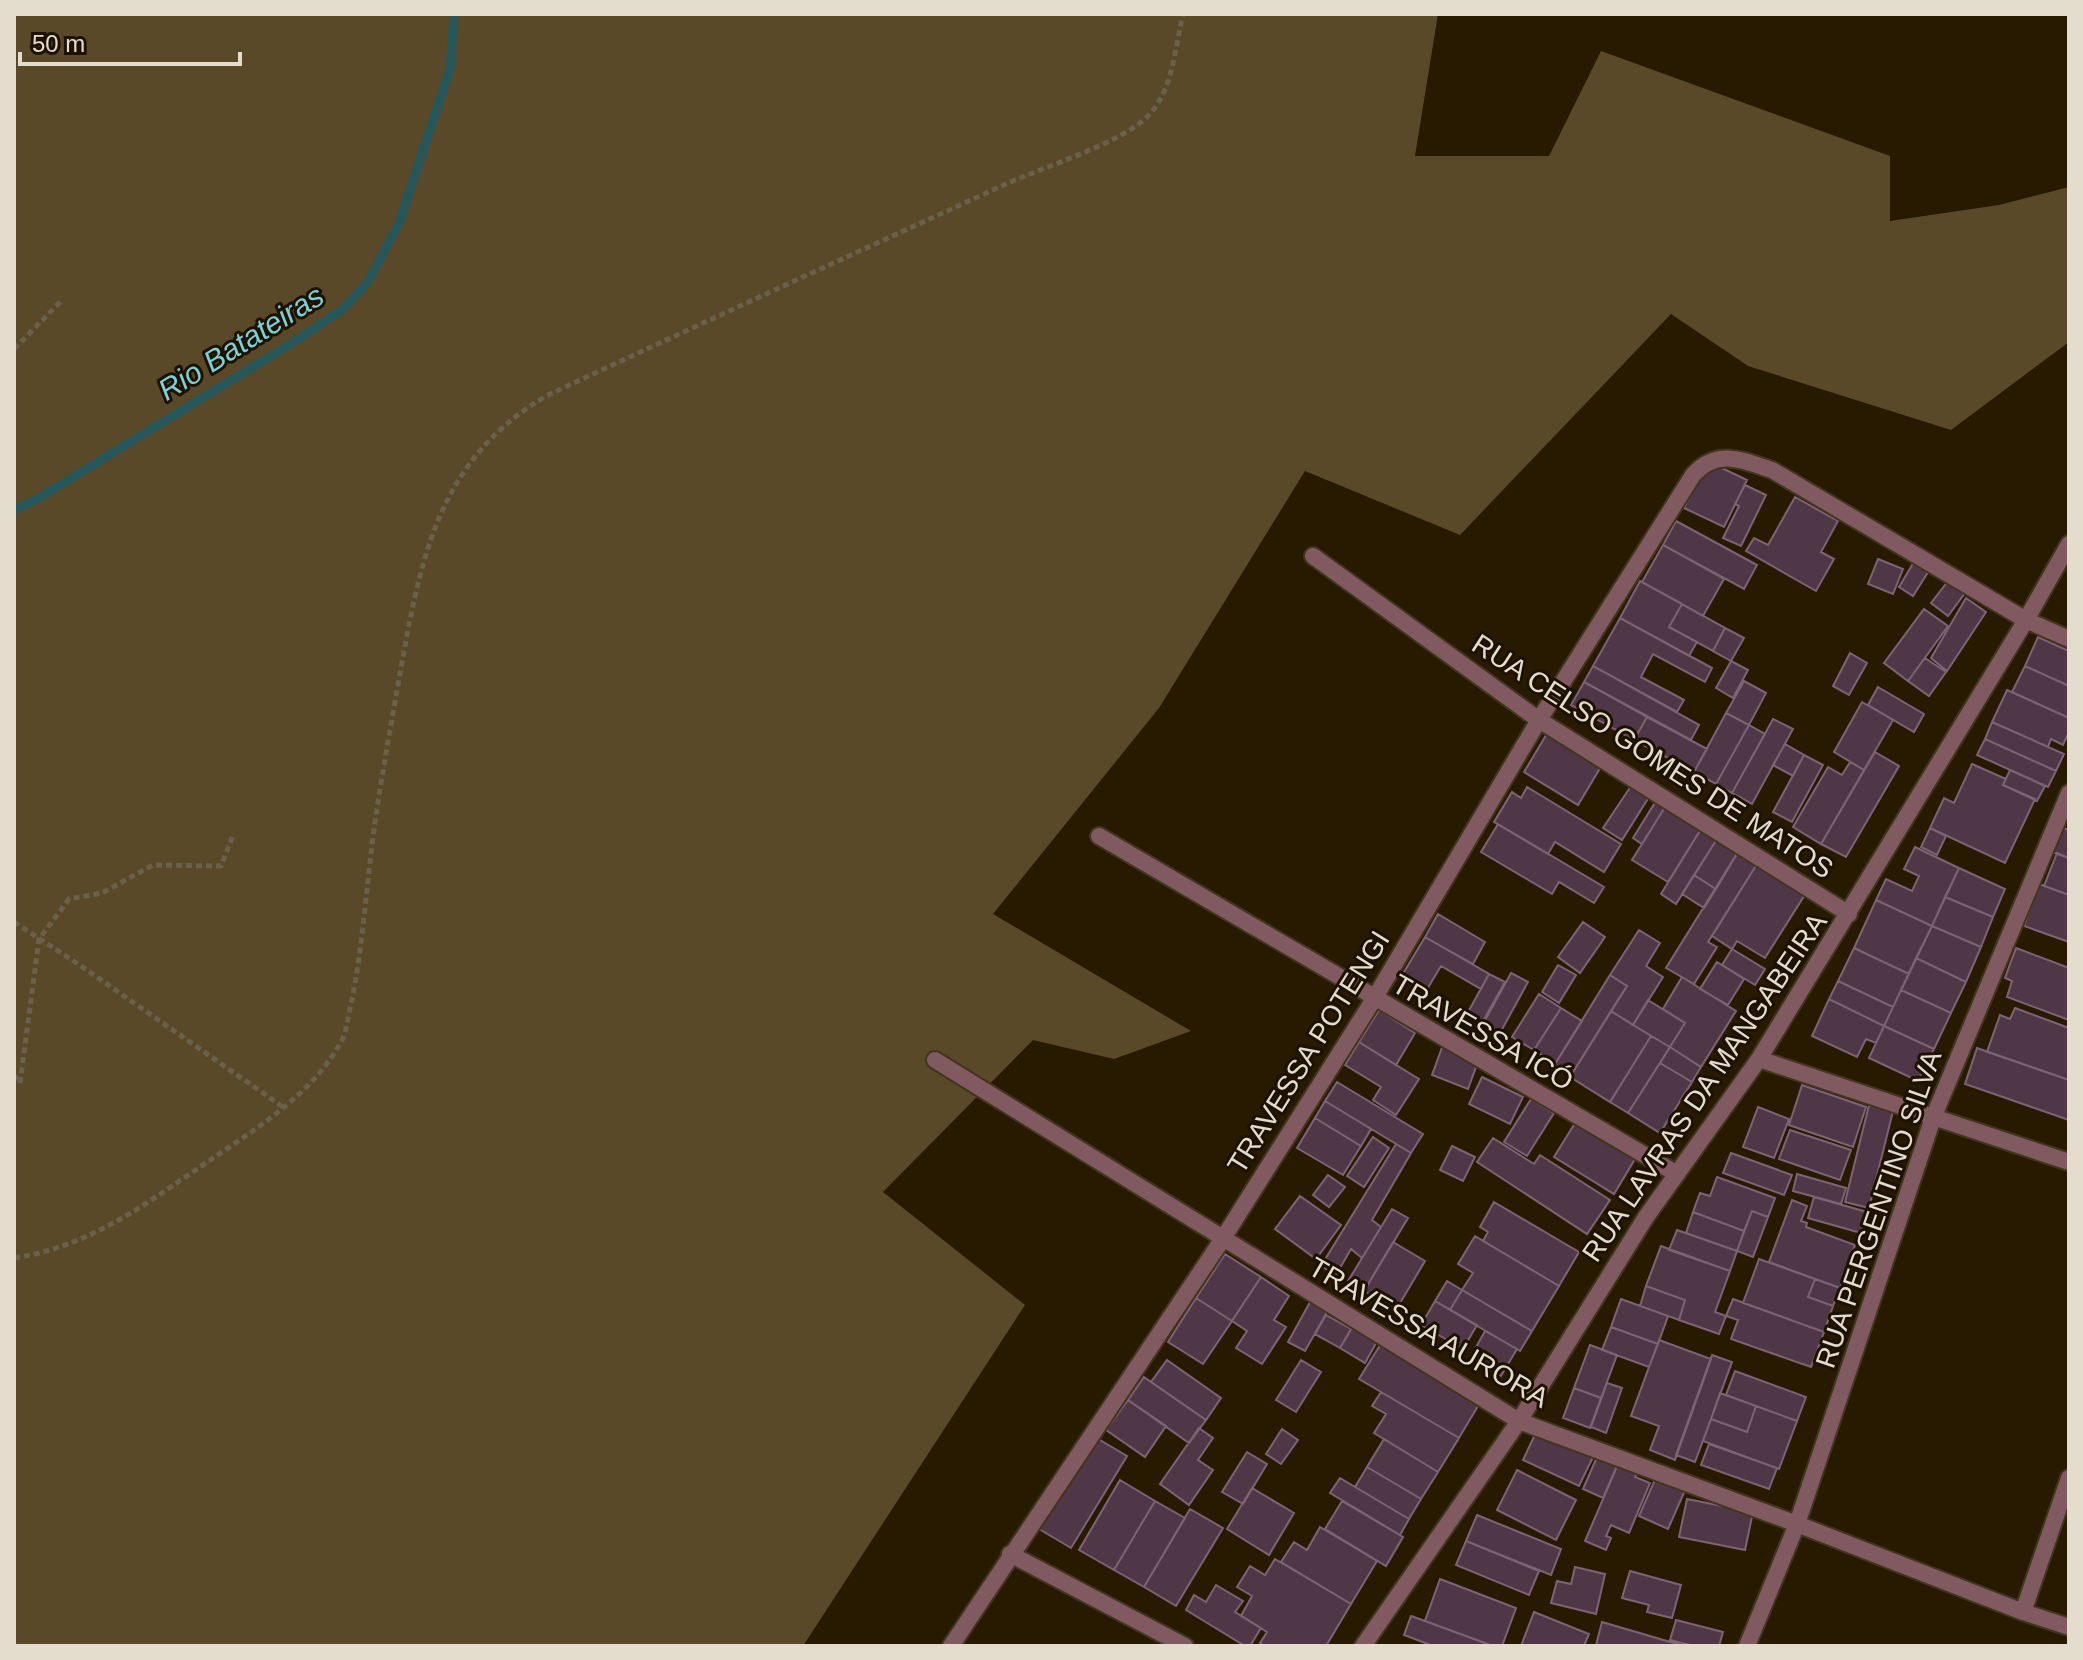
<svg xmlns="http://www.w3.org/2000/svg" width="2083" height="1660" viewBox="0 0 2083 1660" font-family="Arial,sans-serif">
  <rect width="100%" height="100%" fill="#271a01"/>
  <path fill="#5a4929" d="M14 14H1438L1415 156H1549L1601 51 1890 156V221L1999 205 2069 187V342L1951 430 1748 366 1671 314 1460 535 1305 471 1159 708 993 914 1191 1031 1114 1059 1033 1040 883 1192 1025 1305 803 1646H14Z"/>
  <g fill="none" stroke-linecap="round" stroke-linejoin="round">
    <path stroke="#26575b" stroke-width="9" d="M14 510 39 498 300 338 343 309 368 282 399 223 450 69 454 14"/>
  </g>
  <path fill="#503748" stroke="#7e6275" stroke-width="2" d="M1707 461 1747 480 1724 527 1684 508Z
    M1745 485 1766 495 1741 546 1723 538 1739 506 1735 504Z
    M1795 497 1838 521 1821 552 1834 559 1816 591 1746 551 1754 538 1768 545Z
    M1676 521 1757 565 1744 589 1663 545Z
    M1663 545 1724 579 1703 616 1642 582Z
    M1878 559 1903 569 1893 594 1868 584Z
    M1915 560 1930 569 1913 596 1899 587Z
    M1640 581 1682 604 1669 627 1697 642 1689 656 1620 618Z
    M1948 581 1965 593 1948 616 1931 603Z
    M1966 598 1986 612 1947 671 1931 658Z
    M1682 604 1725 628 1713 651 1669 627Z
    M1924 609 1948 626 1908 681 1884 663Z
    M1620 618 1712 668 1705 682 1653 654 1641 677 1684 700 1677 712 1593 666Z
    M1725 628 1744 638 1731 661 1713 651Z
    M2038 637 2069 651V686L2025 666Z
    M1850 653 1867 663 1849 695 1833 686Z
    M1925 658 1946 672 1929 696 1908 681Z
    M1731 661 1748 670 1733 698 1716 688Z
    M1593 666 1699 725 1691 740 1584 682Z
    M2025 666 2069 686V718L2012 692Z
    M1744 681 1766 693 1749 725 1726 713Z
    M1584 682 1647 717 1634 740 1571 705Z
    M1878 687 1924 714 1914 732 1868 705Z
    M2007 690 2069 718V732L2063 745 2051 739 2048 747 1992 722Z
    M1862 702 1893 720 1864 770 1834 752Z
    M1726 713 1749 725 1716 784 1694 772Z
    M1647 717 1707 749 1694 772 1634 740Z
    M1773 719 1793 729 1752 804 1732 793Z
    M1992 722 2064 754 2056 771 1985 739Z
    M1749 725 1765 734 1732 793 1716 784Z
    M1548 732 1602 765 1578 805 1524 772Z
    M1985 739 2056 771 2048 787 1977 755Z
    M1785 744 1804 755 1793 776 1773 765Z
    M1875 752 1899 766 1846 857 1821 844Z
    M1804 755 1823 765 1792 822 1773 812Z
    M1850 762 1864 770 1821 844 1793 827 1828 767 1842 775Z
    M1972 764 2006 779 2003 785 2035 799 2005 863 1930 828 1944 798 1954 803Z
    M2010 770 2045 786 2037 801 2003 785Z
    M1631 786 1649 797 1622 840 1603 828Z
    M1527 787 1621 844 1604 872 1555 842 1548 854 1494 822 1512 792 1521 798Z
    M1656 801 1665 807 1642 844 1633 838Z
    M1665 807 1701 829 1668 882 1632 860Z
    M1498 824 1604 887 1594 903 1559 882 1552 894 1481 852Z
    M2055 825 2069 830V858L2046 850Z
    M1930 828 1946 836 1937 855 1921 847Z
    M1701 829 1717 839 1676 904 1661 894Z
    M1717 839 1738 852 1716 889 1694 875Z
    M1915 847 1959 868 1932 926 1876 900 1886 879 1912 891 1919 876 1904 869Z
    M1738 852 1757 864 1708 942 1717 947 1694 984 1666 968Z
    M2057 853 2069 858V895L2044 886Z
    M1757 864 1806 893 1765 958 1737 941 1732 949 1712 936Z
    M1959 868 2005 889 1993 917 1945 897Z
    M1694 875 1716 889 1704 908 1682 894Z
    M2039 884 2069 895V942L2024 926Z
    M1945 897 1993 917 1981 947 1932 926Z
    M1876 900 1932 926 1909 974 1854 948Z
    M1438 914 1485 942 1473 964 1425 937Z
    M1583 922 1605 937 1580 973 1558 957Z
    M1932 926 1981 947 1966 982 1916 958Z
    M1639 930 1660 943 1646 966 1663 977 1633 1025 1611 1011 1627 986 1610 975Z
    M1425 937 1489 974 1481 989 1441 966 1426 991 1401 977Z
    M1854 948 1909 974 1893 1007 1838 981Z
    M2016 948 2069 968V1020L2007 997 2012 981 2005 978Z
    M1732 949 1765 969 1755 985 1722 965Z
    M1916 958 1966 982 1951 1013 1901 990Z
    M1717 962 1744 979 1728 1005 1700 989Z
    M1558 965 1576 975 1559 1003 1542 992Z
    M1511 973 1528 982 1500 1033 1483 1024Z
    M1489 974 1505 982 1482 1023 1467 1014Z
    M1610 975 1627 986 1572 1074 1555 1064Z
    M1682 977 1736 1011 1701 1067 1670 1047 1685 1023 1663 1009Z
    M1838 981 1893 1007 1884 1026 1829 999Z
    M1901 990 1951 1013 1934 1049 1884 1026Z
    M1539 994 1561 1008 1534 1050 1512 1037Z
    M1829 999 1884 1026 1876 1043 1866 1039 1857 1057 1812 1036Z
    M1648 1000 1685 1023 1670 1047 1633 1025Z
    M1561 1008 1582 1021 1555 1064 1534 1050Z
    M2015 1008 2069 1028V1080L1987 1052 2000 1015 2010 1019Z
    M1379 1010 1415 1033 1396 1065 1359 1042Z
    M1611 1011 1651 1036 1610 1102 1570 1077Z
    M1884 1026 1934 1049 1918 1081 1869 1058Z
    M1651 1036 1670 1047 1628 1113 1610 1102Z
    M1359 1042 1419 1079 1396 1115 1373 1100 1381 1087 1345 1065Z
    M1444 1042 1480 1056 1468 1089 1432 1075Z
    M1670 1047 1701 1067 1692 1082 1660 1063Z
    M1977 1048 2069 1080V1120L1965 1084Z
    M1660 1063 1692 1082 1660 1133 1628 1113Z
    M1482 1077 1523 1097 1510 1124 1469 1104Z
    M1337 1082 1423 1134 1411 1153 1325 1101Z
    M1802 1085 1866 1107 1853 1147 1789 1125Z
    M1531 1099 1554 1113 1527 1156 1504 1142Z
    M1325 1101 1371 1129 1361 1146 1315 1118Z
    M1869 1105 1893 1111 1869 1208 1845 1202Z
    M1758 1107 1789 1119 1774 1158 1743 1147Z
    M1315 1118 1361 1146 1343 1175 1297 1148Z
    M1575 1123 1635 1159 1614 1194 1554 1157Z
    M1790 1130 1851 1150 1840 1180 1779 1159Z
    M1373 1137 1389 1148 1364 1187 1347 1176Z
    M1493 1138 1534 1164 1540 1155 1610 1200 1587 1234 1477 1162Z
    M1396 1144 1411 1153 1372 1220 1381 1227 1362 1258 1351 1249 1336 1275 1321 1266Z
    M1452 1146 1475 1157 1463 1181 1440 1170Z
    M1731 1153 1792 1175 1784 1195 1723 1173Z
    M1797 1174 1846 1188 1841 1204 1793 1191Z
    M1328 1175 1345 1187 1329 1207 1313 1195Z
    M1717 1177 1775 1198 1768 1217 1752 1211 1744 1231 1693 1212 1700 1193 1710 1196Z
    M1300 1196 1341 1225 1316 1259 1275 1229Z
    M1814 1197 1867 1212 1861 1233 1808 1218Z
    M1792 1200 1807 1206 1801 1221 1807 1223 1806 1227 1855 1245 1840 1288 1769 1262Z
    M1494 1202 1579 1252 1559 1286 1483 1241 1488 1232 1480 1227Z
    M1392 1209 1408 1218 1364 1291 1348 1281Z
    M1752 1211 1768 1217 1753 1257 1737 1251Z
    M1693 1212 1744 1231 1737 1251 1686 1233Z
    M1677 1230 1737 1251 1730 1271 1669 1250Z
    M1475 1236 1559 1286 1532 1331 1462 1290 1473 1273 1458 1264Z
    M1393 1242 1425 1261 1396 1310 1364 1291Z
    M1661 1246 1730 1271 1715 1312 1726 1316 1719 1334 1679 1320 1685 1300 1646 1286Z
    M1225 1254 1261 1277 1232 1321 1196 1298Z
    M1759 1259 1815 1279 1808 1297 1833 1306 1824 1332 1743 1303Z
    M1261 1277 1289 1296 1274 1320 1286 1327 1262 1364 1236 1348 1247 1331 1232 1321Z
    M1815 1279 1840 1288 1833 1306 1808 1297Z
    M1447 1281 1462 1290 1450 1310 1435 1301Z
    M1646 1286 1685 1300 1679 1320 1640 1306Z
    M1462 1290 1532 1331 1520 1351 1450 1310Z
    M1314 1295 1331 1305 1305 1351 1288 1342Z
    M1196 1298 1232 1321 1203 1364 1168 1342Z
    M1621 1299 1668 1316 1658 1344 1611 1327Z
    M1733 1299 1824 1332 1811 1367 1731 1339 1738 1320 1726 1316Z
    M1435 1301 1477 1325 1463 1349 1421 1325Z
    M1326 1315 1351 1329 1340 1348 1315 1334Z
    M1359 1316 1384 1329 1365 1363 1340 1348Z
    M1611 1327 1658 1344 1649 1367 1602 1350Z
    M1485 1331 1517 1349 1501 1376 1470 1358Z
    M1659 1340 1711 1359 1675 1460 1650 1450 1659 1426 1631 1416Z
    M1382 1342 1481 1401 1459 1438 1359 1379Z
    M1590 1345 1617 1355 1601 1398 1574 1388Z
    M1712 1355 1732 1362 1695 1462 1676 1455Z
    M1167 1360 1221 1398 1206 1420 1151 1382Z
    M1301 1360 1321 1372 1296 1412 1276 1400Z
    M1735 1371 1806 1397 1797 1421 1726 1395Z
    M1144 1377 1206 1420 1189 1443 1128 1400Z
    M1607 1383 1622 1388 1606 1433 1591 1427Z
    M1574 1388 1601 1398 1590 1428 1563 1418Z
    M1381 1392 1459 1438 1438 1472 1374 1433 1386 1414 1372 1406Z
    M1720 1393 1756 1406 1747 1432 1711 1419Z
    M1128 1400 1166 1426 1145 1457 1106 1430Z
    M1756 1406 1797 1421 1779 1469 1703 1441 1711 1419 1747 1432Z
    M1199 1428 1213 1438 1198 1460 1213 1470 1189 1505 1160 1484Z
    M1538 1428 1594 1455 1579 1486 1523 1460Z
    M1282 1429 1298 1440 1281 1464 1266 1454Z
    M1095 1437 1127 1456 1071 1548 1039 1529Z
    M1384 1439 1438 1472 1421 1499 1367 1467Z
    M1709 1444 1777 1468 1769 1489 1701 1465Z
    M1247 1452 1267 1464 1243 1504 1222 1492Z
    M1597 1457 1617 1466 1603 1498 1583 1489Z
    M1621 1457 1640 1466 1635 1477 1650 1483 1629 1533 1611 1525 1606 1536 1611 1538 1606 1550 1585 1541Z
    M1367 1467 1421 1499 1409 1519 1355 1487Z
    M1517 1470 1576 1500 1556 1540 1497 1510Z
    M1657 1475 1686 1488 1668 1529 1639 1516Z
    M1340 1478 1409 1519 1400 1535 1330 1493Z
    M1120 1480 1155 1501 1114 1570 1079 1550Z
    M1252 1488 1294 1513 1269 1555 1227 1529Z
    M1687 1499 1753 1512 1745 1550 1679 1537Z
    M1155 1501 1185 1518 1144 1587 1114 1570Z
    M1342 1501 1403 1537 1386 1566 1325 1529Z
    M1190 1509 1223 1528 1176 1606 1144 1587Z
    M1477 1515 1561 1549 1551 1575 1466 1541Z
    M1320 1527 1377 1561 1351 1604 1281 1562 1294 1542 1307 1550Z
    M1466 1541 1539 1571 1529 1595 1456 1565Z
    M1275 1559 1351 1604 1326 1646H1265L1260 1643 1267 1632 1241 1616 1252 1596 1237 1587 1250 1566 1265 1575Z
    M1575 1567 1605 1574 1596 1614 1551 1603 1557 1581 1571 1584Z
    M1630 1571 1681 1585 1672 1618 1647 1612 1649 1605 1622 1598Z
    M1440 1579 1516 1608 1502 1646H1493L1425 1621Z
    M1216 1585 1243 1601 1235 1612 1261 1628 1250 1646H1245L1186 1610 1194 1595 1206 1602Z
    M1534 1612 1589 1634 1584 1646H1521Z
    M1411 1616 1425 1621 1493 1646H1433L1404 1635Z
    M1676 1620 1723 1632 1719 1646H1694L1670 1640Z
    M1602 1622 1684 1646H1600L1596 1645Z"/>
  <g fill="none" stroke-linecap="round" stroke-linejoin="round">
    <defs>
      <path id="minor" d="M1313 556 1539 720 1849 914
        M1099 836 1677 1174
        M1759 1059 2069 1162
        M935 1060 1519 1421 1797 1524 2023 1612 2069 1627
        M1010 1554 1185 1646
        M2023 1612 2069 1478
        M951 1646 1222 1240 1374 999 1539 720 1693 475C1717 448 1742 460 1772 470L2026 620 2069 639
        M1747 1646 1797 1524 1933 1118 2069 793"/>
      <path id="tertiary" d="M1363 1646 1519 1421 1646 1217 1759 1059 2026 620 2069 544"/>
    </defs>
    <use href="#minor" stroke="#41351e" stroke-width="20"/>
    <use href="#tertiary" stroke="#41351e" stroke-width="20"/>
    <path stroke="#6b604a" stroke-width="5" stroke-dasharray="6 4" stroke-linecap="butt" d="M14 349 62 300
      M14 922 81 966 283 1107
      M14 1075 20 1083 39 939 69 899 102 893 153 865 221 866 234 833
      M14 1258C86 1247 139 1209 197 1169 249 1133 310 1098 341 1042 346 1034 347 1023 349 1013 359 970 363 925 368 881 374 817 386 754 397 690 419 570 432 462 548 395 700 324 853 254 1006 184 1043 167 1122 143 1148 116 1173 91 1175 47 1183 14"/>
    <use href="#minor" stroke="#805a60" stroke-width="16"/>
    <use href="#tertiary" stroke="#805a60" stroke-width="16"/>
  </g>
  <g text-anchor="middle" stroke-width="6" stroke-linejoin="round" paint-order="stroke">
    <g font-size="28" fill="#e4dccd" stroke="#1d1100">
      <text transform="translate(1653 756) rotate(33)" y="10">RUA CELSO GOMES DE MATOS</text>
      <text transform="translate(1483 1032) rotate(30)" y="10">TRAVESSA ICÓ</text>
      <text transform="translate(1308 1052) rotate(-58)" y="10">TRAVESSA POTENGI</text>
      <text transform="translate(1704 1087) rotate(-56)" y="10">RUA LAVRAS DA MANGABEIRA</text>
      <text transform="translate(1878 1209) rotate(-71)" y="10">RUA PERGENTINO SILVA</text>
      <text transform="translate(1429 1332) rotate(30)" y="10">TRAVESSA AURORA</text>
    </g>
    <g font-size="30" font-style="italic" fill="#7cd1d8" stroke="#1d1100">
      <text transform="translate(241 343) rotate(-32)" y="10">Rio Batateiras</text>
    </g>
  </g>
  <rect width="2083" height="1660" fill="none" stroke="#e4dccd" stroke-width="32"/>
  <path d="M20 52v12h220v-12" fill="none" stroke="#e4dccd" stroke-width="4"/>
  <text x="32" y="52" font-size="24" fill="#e4dccd" stroke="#1d1100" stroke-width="6" paint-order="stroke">50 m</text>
</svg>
